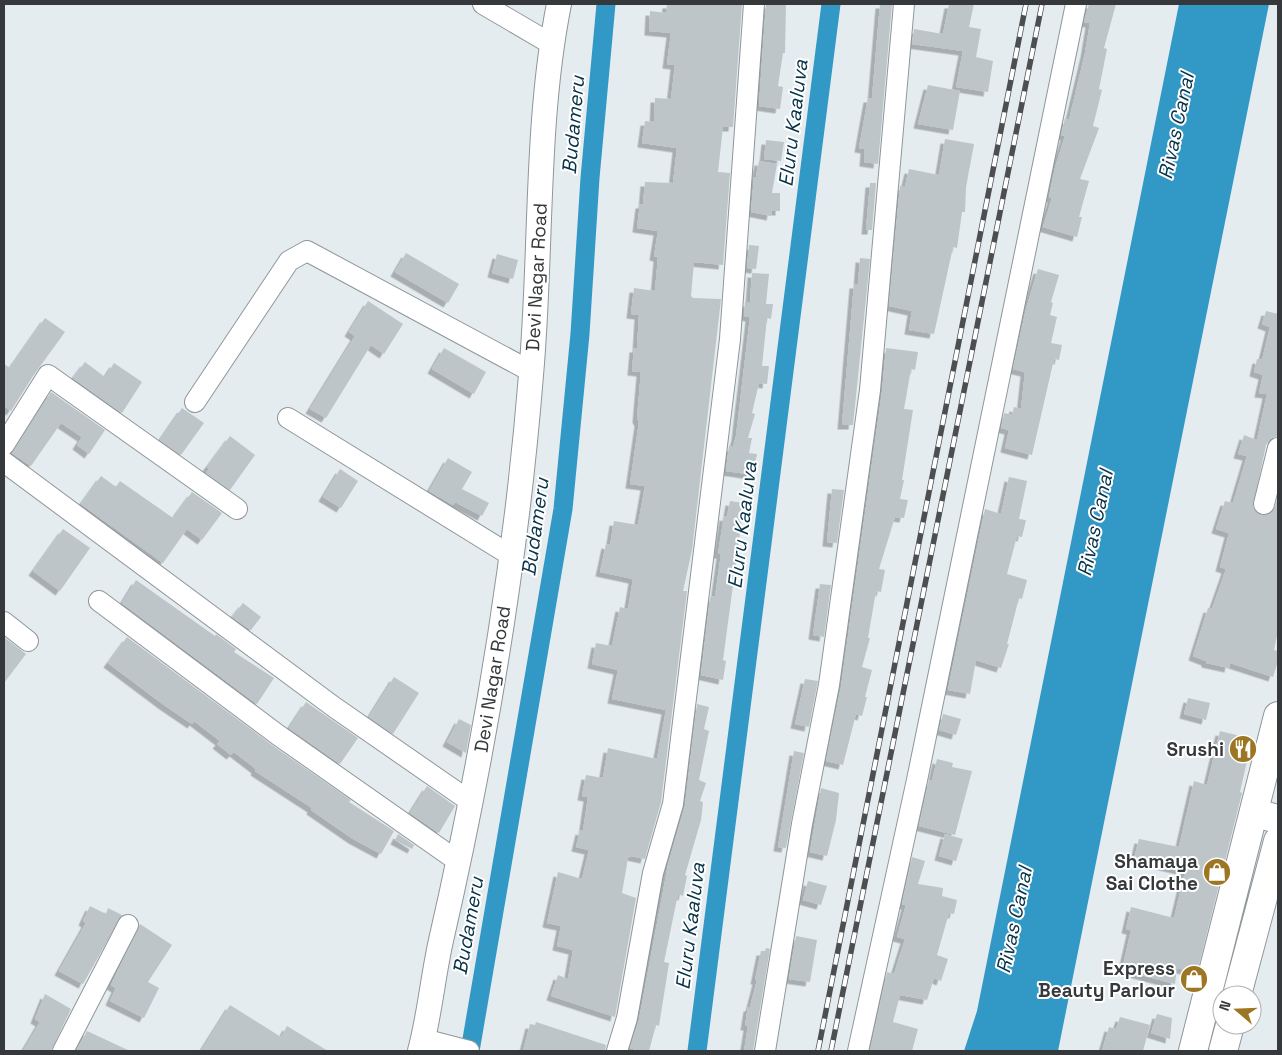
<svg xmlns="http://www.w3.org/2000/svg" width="1282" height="1055" viewBox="0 0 1282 1055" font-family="'Space Grotesk',sans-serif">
  <defs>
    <filter id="shadow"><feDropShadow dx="-4.5" dy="4.5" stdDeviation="0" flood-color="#0004"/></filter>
  </defs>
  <rect width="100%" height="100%" fill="#e4ecf0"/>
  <path fill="#3298c6" d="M1179 4H1269L1058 1051H964L977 1011Z"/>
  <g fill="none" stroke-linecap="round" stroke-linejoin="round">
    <path stroke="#3298c6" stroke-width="19" d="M470 1051 563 509 580 334 590 178 606 4
      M697 1051 831 4"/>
  </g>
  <path fill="#bdc5c9" filter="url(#shadow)" d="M667 4H742L733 127H723L718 172 730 173 723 265 694 262 691 296 693 298 721 299 692 550 683 591H687L661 802 645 859 631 856 628 858 622 893 636 898 615 1017 551 996 558 975 568 979 573 950 557 946 561 926 547 923 558 872 582 879 589 850 576 847 580 830 583 831 588 797 582 796 586 775 603 778 608 748 657 759 666 710 612 699 618 670 592 664 596 643 612 646 620 607 628 609 633 579 600 572 606 544 610 545 614 521 638 525 645 486 630 484 639 422 637 418 641 372 632 371 634 348H637L639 315 631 314 634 288 655 291 658 257 654 256 658 231 637 228 640 204H643L645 182 673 183 677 148 642 143 645 121 654 122 655 98 671 99 675 65 667 64 671 33 649 31 650 11 666 13Z
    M766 4H786L785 53H783L778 86 783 87 780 109 759 106Z
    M880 4H892L878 164 864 162 865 149 859 148 868 98H872Z
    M949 4H974L969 27 981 29 976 57 993 61 988 92 956 87 963 51 912 44 914 29 943 34Z
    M1089 4H1116L1104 48 1107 49 1099 89 1102 90 1093 126 1099 128 1080 179 1089 181 1079 217H1082L1077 237 1043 227 1052 198 1049 197 1055 168 1065 136 1061 135 1065 118 1069 120 1085 53 1090 23 1084 22Z
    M928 85 960 91 953 130 918 124Z
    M945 139 974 144 966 187 965 212H962L957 248 953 247 934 334 909 330 912 311 889 306 900 186H905L909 169 939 175Z
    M766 140 784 142 781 161 764 159Z
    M759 161 777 164 772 193H780V211H772L771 216 751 212 754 177H756Z
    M870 183H876L872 230H866Z
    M749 245 759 246 756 269 747 268Z
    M406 253 459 284 448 303 395 272Z
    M497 254 518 260 513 279 492 273Z
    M860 258 870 259 853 425H842L854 284H858Z
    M1038 269 1059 275 1051 302 1053 303 1050 315 1057 317 1051 343 1062 345 1059 360 1054 359 1032 455 1005 448 1009 430 1001 428 1004 413 1012 415 1014 407 1021 409 1025 372 1013 369 1026 309Z
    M752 273 769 274 766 304H773L771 319 767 318 762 366H769L767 384 759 383 752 413 755 414 748 438H752L749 453 757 454 753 475 726 471 729 446 733 447 736 436 750 317 744 316 745 302H750Z
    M368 301 403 324 384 354 371 345 326 418 310 409 355 336 349 332Z
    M1266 311 1278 314V436L1270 439 1266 445 1253 507 1261 515H1268L1275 507 1278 496V631L1274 650 1278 651V661L1273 677 1230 663 1229 668 1206 663V661L1193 656 1208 608 1212 609 1226 569 1220 567 1229 533 1216 529 1225 501 1233 503 1247 456 1238 454 1244 435 1257 440 1267 394 1259 393 1263 375 1254 372 1257 359 1262 360 1270 327 1262 324Z
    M45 318 65 332 33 376 11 411 4 406V364L10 368Z
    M444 348 486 372 474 394 432 369Z
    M886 348 918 352 915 370 911 369 904 409 913 410 902 480H904L900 499 908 500 904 518 895 517 879 569 885 570 881 592 876 591 868 638H870L862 667 872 670 865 697H867L862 716 856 714 843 765 826 761 841 687 882 392Z
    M85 362 105 377 114 363 142 382 122 413 73 378Z
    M51 392 105 430 89 454 77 445 82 437 61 423 31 466 12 453Z
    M182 408 204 423 181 455 160 440Z
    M230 436 255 455 230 490 206 473 209 469 207 467Z
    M448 458 472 472 462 489 489 503 482 516 455 502 453 505 429 491Z
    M340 469 358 481 341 508 323 497Z
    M101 476 116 487 120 481 173 518 192 492 222 513 202 540 187 529 163 563 81 504Z
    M1009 477 1027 481 1019 519 1026 520 1022 537 1017 536 1007 574 1027 580 1022 599 1019 598 1007 644H1009L1001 668 976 660 970 694 948 690 985 509 1001 514Z
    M832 489 844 490 837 543 827 542Z
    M730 501 744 503 723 660 726 661 723 680 701 675 710 599 711 596 715 597 721 554H718L724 516 727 517Z
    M63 529 90 548 60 591 33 571Z
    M136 580 215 636 216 634 236 649 234 652 274 678 257 704 122 603Z
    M820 584 831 585 824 637 813 635Z
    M243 603 261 617 251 630 232 617Z
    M4 637 26 654 4 683Z
    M127 637 276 748 351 800 349 802 394 831 381 854 353 839 311 810 312 808 255 771 256 769 234 752 231 755 217 744 220 741 194 721 192 724 164 705 108 663Z
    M394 677 419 693 393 734 369 717Z
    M805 679 818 681 809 727 795 724Z
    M1188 698 1210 703 1206 720 1184 714Z
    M306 702 358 738 340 764 289 728Z
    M697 704 709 707 704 729 709 731 699 780 706 783 700 801 703 802 701 820 685 875 687 876 683 896 678 894 664 962 669 963 659 1026 656 1025 649 1051H640L630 1048 639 1020 668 865 685 806Z
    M943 714 961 719 956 735 939 730Z
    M459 719 471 725 466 753 447 742Z
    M1220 731 1252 739 1240 792 1242 793 1197 973 1177 968 1175 984 1122 970 1131 930 1126 929 1131 907 1174 918 1184 876 1185 871 1134 859 1139 839 1179 847 1194 781 1207 785Z
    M794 751 804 753 786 848 778 847Z
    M937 759 953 763 952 767 972 771 955 835 919 826 929 780 932 781Z
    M427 786 455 806 439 833 410 813Z
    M821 788 839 793 836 820 827 856 810 852Z
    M398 834 414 845 412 849 395 840Z
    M945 834 963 839 956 861 939 856Z
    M912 857 925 861 918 884 943 888 942 896 957 900 954 914 949 913 937 955 948 959 941 981 934 978 927 1000 900 995 893 1022 918 1029 912 1051H870L887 972 894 974 905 939 897 937 906 905 902 904Z
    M808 881 827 886 821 905 803 900Z
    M90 906 106 914 108 908 122 915 83 984 59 971 86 923 83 921Z
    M140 924 172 945 148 982 159 988 144 1018 110 1001 116 988 111 985Z
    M796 936 817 940 810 982 789 979Z
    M766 948 770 949 753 1051H744L748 1026H745L748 1007H750L757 980H755L761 951H765Z
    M45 994 71 1009 51 1051H23L40 1022 35 1019Z
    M230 1005 281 1037 287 1026 328 1051H201Z
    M1157 1014 1172 1018 1170 1039 1151 1033Z
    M1120 1017 1150 1025 1143 1051H1102L1109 1027 1116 1029Z
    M536 1022 606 1045 605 1051H523L530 1024 535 1025Z
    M87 1031 130 1051H76Z"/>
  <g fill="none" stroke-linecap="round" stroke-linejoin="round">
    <defs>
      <path id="minor" d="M483 4 553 45
        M195 402 289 261 307 251 532 372
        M288 418 510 555
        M4 445 48 375 237 509
        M4 462 334 707 471 802
        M1264 504 1278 448
        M99 601 278 735 459 862
        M4 622 28 641
        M423 1039 469 1051
        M63 1051 128 925
        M617 1051 627 1018 653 873 673 804 730 339 754 4
        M765 1051 802 824 829 685 870 390 904 4
        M858 1051 917 780 1076 4"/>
      <path id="tertiary" d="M420 1051C430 1014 433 974 442 936 484 752 516 563 531 375 542 252 535 125 559 4"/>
      <path id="secondary" d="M1255 813 1278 819
        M1237 995 1278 841
        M1193 1051 1278 716
        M1223 1051 1230 1025"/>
    </defs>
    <use href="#minor" stroke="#8f969a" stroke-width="22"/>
    <use href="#tertiary" stroke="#8f969a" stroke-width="26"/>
    <use href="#secondary" stroke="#8f969a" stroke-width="30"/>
    <use href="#minor" stroke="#fff" stroke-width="20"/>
    <use href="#tertiary" stroke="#fff" stroke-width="24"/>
    <use href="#secondary" stroke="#fff" stroke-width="28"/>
    <defs>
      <path id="rail" d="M818 1051 1026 4
        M831 1051 1042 4"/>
    </defs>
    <use href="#rail" stroke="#4c4f51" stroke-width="5.5"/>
    <use href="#rail" stroke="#fff" stroke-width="4" stroke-dasharray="11" stroke-linecap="butt"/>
  </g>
  <defs>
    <symbol id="restaurant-disc" viewBox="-11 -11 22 22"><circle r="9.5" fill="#9c7622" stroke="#fff"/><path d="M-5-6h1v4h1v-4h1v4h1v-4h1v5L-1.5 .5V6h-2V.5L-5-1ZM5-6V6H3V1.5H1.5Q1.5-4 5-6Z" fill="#fff"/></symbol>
    <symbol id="shop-disc" viewBox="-11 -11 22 22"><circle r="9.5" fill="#9c7622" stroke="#fff"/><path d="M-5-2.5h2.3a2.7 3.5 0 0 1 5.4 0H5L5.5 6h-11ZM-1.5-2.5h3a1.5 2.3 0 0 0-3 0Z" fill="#fff"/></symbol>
  </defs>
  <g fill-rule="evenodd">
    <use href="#restaurant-disc" x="1227" y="733" width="32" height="32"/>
    <use href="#shop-disc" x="1201" y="856" width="32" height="32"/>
    <use href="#shop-disc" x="1178" y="963" width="32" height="32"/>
  </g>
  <g text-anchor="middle" stroke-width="4" stroke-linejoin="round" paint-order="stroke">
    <g font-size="19" fill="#36393b" stroke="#fff">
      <text transform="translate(536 277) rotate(-87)" y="7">Devi Nagar Road</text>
      <text transform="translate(492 679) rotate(-81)" y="7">Devi Nagar Road</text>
    </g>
    <g font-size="19" font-weight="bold" fill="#36393b" stroke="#fff" text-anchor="end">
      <text x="1224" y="756">Srushi</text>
      <text x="1198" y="868">Shamaya<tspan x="1198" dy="22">Sai Clothe</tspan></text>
      <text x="1175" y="975">Express<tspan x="1175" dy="22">Beauty Parlour</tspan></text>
    </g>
    <g font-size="20" font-style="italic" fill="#073347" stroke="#fff">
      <text transform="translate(793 123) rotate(-83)" y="7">Eluru Kaaluva</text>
      <text transform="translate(573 125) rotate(-85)" y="7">Budameru</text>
      <text transform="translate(1176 126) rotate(-78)" y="7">Rivas Canal</text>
      <text transform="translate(1095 523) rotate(-78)" y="7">Rivas Canal</text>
      <text transform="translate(742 525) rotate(-83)" y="7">Eluru Kaaluva</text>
      <text transform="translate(535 527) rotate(-82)" y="7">Budameru</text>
      <text transform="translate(1014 920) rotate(-78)" y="7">Rivas Canal</text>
      <text transform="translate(468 926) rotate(-80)" y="7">Budameru</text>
      <text transform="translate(690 926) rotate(-83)" y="7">Eluru Kaaluva</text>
    </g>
  </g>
  <rect width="1282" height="1055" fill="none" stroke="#36393b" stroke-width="10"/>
  <g transform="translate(1237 1010) rotate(289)"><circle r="24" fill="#ffffff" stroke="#afb0b1"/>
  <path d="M0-4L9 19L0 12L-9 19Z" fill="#9c7622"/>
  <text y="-8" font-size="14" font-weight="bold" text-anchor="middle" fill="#36393b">N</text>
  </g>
</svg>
